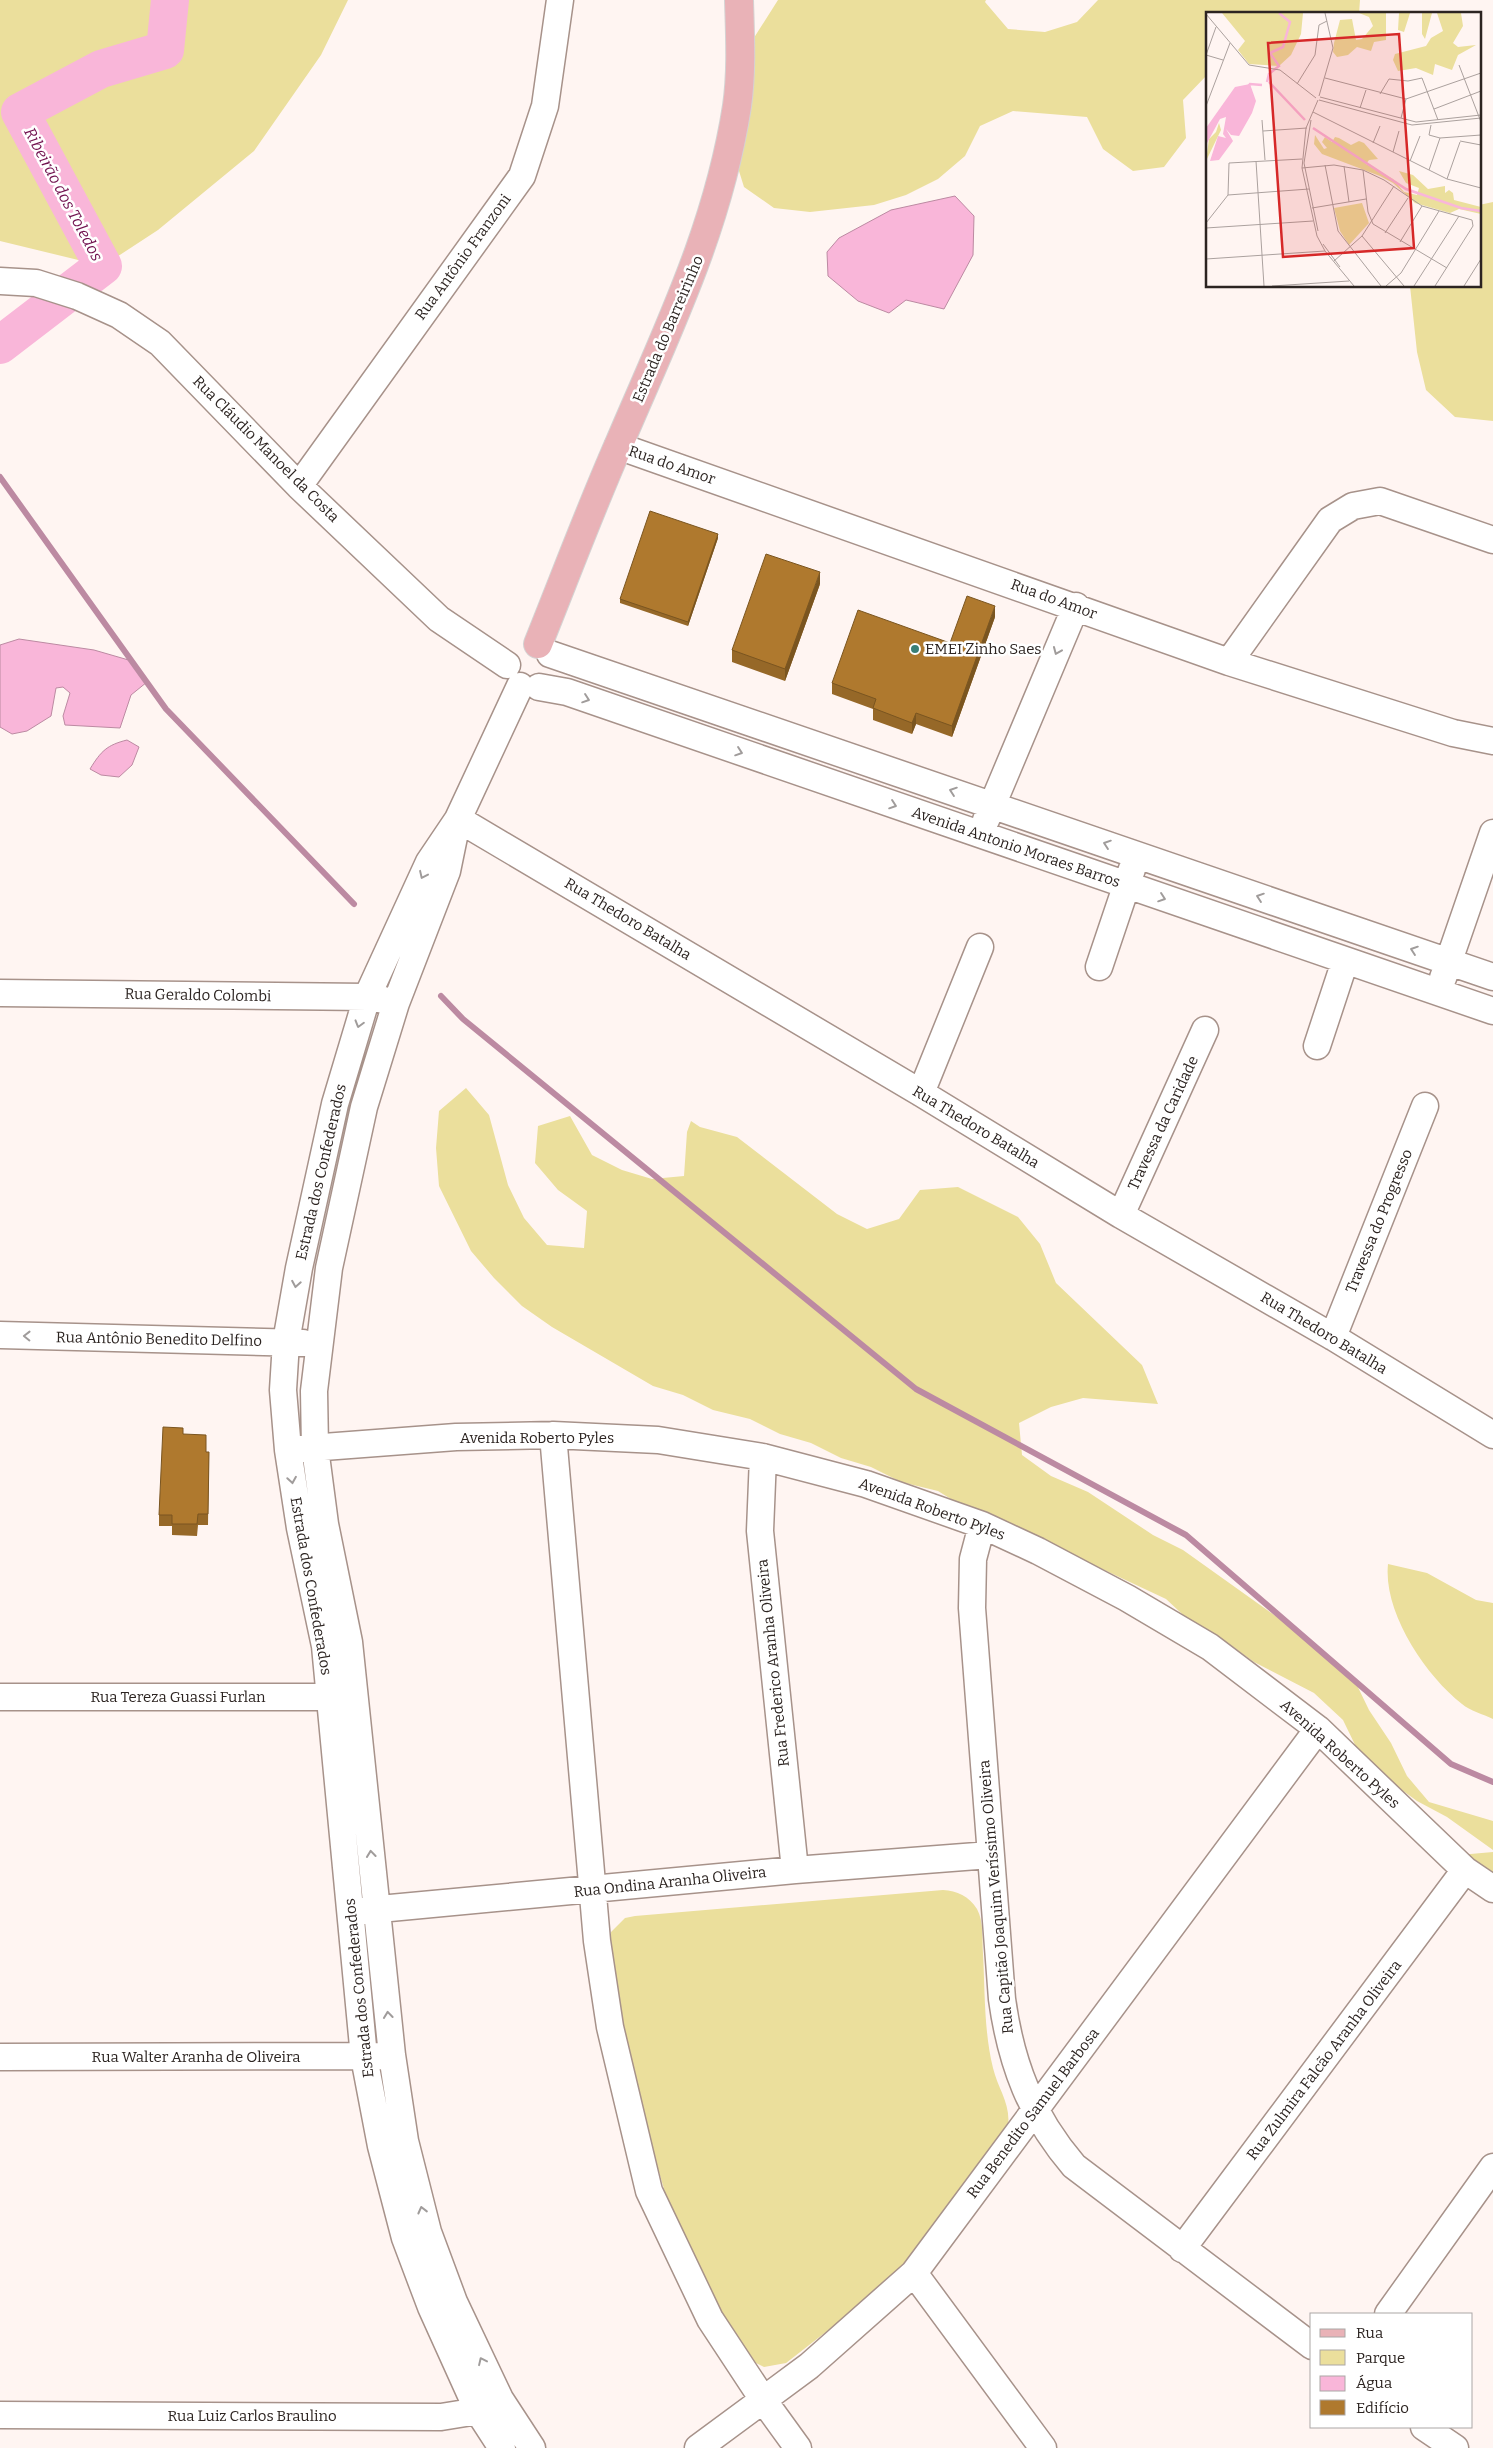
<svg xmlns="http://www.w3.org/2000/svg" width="1493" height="2448" viewBox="0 0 1493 2448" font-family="Bitter,serif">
  <rect width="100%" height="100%" fill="#fff5f2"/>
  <path fill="#ebdf9c" d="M0 0H348L321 55 254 151 158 230 103 266 0 241Z
    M778 0H986L985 2 1008 29 1045 32 1077 22 1098 0H1360L1359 14H1207V75L1183 100 1186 138 1164 167 1133 171 1103 149 1087 117 1013 111 980 126 965 156 938 179 906 195 874 205 810 212 774 208 744 187 734 155 750 44Z
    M1493 202V421L1455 417 1426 390 1417 352 1410 286H1479V205Z
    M466 1088 489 1115 508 1185 524 1218 547 1245 584 1248 587 1211 558 1190 535 1163 538 1126 570 1116 592 1155 622 1170 652 1179 684 1176 687 1132 691 1121 700 1127 737 1137 837 1214 867 1229 899 1219 920 1190 958 1187 1018 1217 1040 1244 1056 1283 1142 1365 1158 1404 1083 1398 1051 1407 1019 1423 1022 1455 1051 1476 1088 1492 1153 1535 1183 1550 1312 1642 1353 1677 1369 1710 1391 1743 1407 1776 1429 1802 1493 1821V1850L1447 1817 1417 1801 1388 1780 1359 1753 1343 1720 1314 1693 1254 1662 1225 1641 1195 1626 1166 1599 1100 1568 1069 1559 1009 1535 938 1491 901 1482 871 1467 841 1458 811 1443 780 1434 750 1419 713 1410 683 1395 653 1386 552 1327 522 1306 494 1278 471 1251 439 1186 436 1148 439 1111Z
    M1388 1564 1427 1573 1476 1600 1493 1603V1719C1483 1714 1470 1711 1462 1704 1425 1675 1383 1612 1388 1564Z
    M1493 1852V1903L1474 1886 1448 1856Z
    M943 1890C957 1891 969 1896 977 1909 984 1922 982 1940 983 1954 985 1991 984 2032 993 2068 998 2089 1011 2104 1008 2126L914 2256 831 2328 786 2363 764 2367 754 2362 706 2290 667 2199 635 2091 610 1951 611 1932 625 1918 635 1916Z"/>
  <path fill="#f9b6d9" stroke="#bc8aa2" d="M955 196 974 216 973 255 944 309 906 300 889 313 858 301 828 276 827 252 839 238 891 210Z
    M19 639 94 650 132 661 147 682 131 695 120 728 65 725 63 716 70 693 63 687 56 688 51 716 27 731 12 734 0 727V645Z
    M127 740 139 747 132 765 119 777 101 775 90 769C101 751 107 745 127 740Z"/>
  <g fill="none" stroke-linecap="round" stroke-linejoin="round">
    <path stroke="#bc8aa2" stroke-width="6" d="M0 477 166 709 354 904
      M441 996 463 1019 916 1389 1186 1535 1451 1764 1493 1782"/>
    <path stroke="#f9b6d9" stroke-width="38" d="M0 345 103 266 20 112 101 69 165 50 170 0"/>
    <defs>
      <path id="minor" d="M0 281 36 283 77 296 119 315 160 343 299 486 439 619 507 665
        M618 446 1229 662 1453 733 1493 741
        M299 486 522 176 545 106 560 0
        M550 654 1493 977
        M1229 662 1330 520 1353 506 1380 501 1493 540
        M539 687 567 692 1493 1011
        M458 819 921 1093 1121 1215 1333 1337 1493 1435
        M986 820 1076 606
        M455 832 447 871 396 1003 364 1107 329 1268 314 1391 315 1448 325 1524 349 1642 392 2055 405 2141 428 2232 454 2302 500 2399 532 2448
        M1099 967 1132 869
        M1443 978 1493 833
        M0 993 367 997 384 1000
        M1317 1046 1345 961
        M921 1093 980 947
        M1121 1215 1205 1030
        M0 1335 303 1343
        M1333 1337 1425 1106
        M553 1435 597 1941 610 2027 649 2191 710 2319 764 2401 798 2448
        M297 1449 456 1437 553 1435 658 1440 763 1457 866 1484 982 1525 1038 1551 1127 1598 1210 1647 1318 1729 1465 1870 1493 1889
        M763 1457 760 1531 795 1870
        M982 1525 973 1559 972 1608 1002 1999C1011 2064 1031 2116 1074 2166L1312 2346
        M0 1697H347
        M358 1911 795 1870 990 1855
        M0 2057 382 2056
        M1182 2249 1465 1870
        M914 2273 1043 2448
        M1388 2314 1493 2167
        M0 2415 441 2417 478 2411 492 2403
        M1424 2427 1455 2448
        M502 2448 478 2411 431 2307 405 2238 381 2146 364 2057 325 1646 300 1528 288 1450 283 1390 286 1342 299 1268 335 1104 367 997 429 862 458 819 520 686
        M698 2448 809 2366 914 2273 1318 1729"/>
      <path id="major" d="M538 644C565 577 590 510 619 444 667 331 718 229 737 106 742 71 740 35 739 0"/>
    </defs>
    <use href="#minor" stroke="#a7928a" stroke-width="29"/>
    <use href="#major" stroke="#d5d3d3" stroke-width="30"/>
    <use href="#minor" stroke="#fff" stroke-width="26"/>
    <use href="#major" stroke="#e9b2b7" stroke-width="28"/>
  </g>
  <path fill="#966828" d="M718 538 688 626 620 603V599Z
    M820 584 785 681 732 662V650Z
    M995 617 952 737 916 724 912 734 873 720V709L832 694V683L950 643Z
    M183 1434 206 1452H209L208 1525H198L197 1536 172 1535V1526H159V1515Z"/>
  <path fill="#7a5520" d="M718 534V538L688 626V622Z
    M820 572V584L785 681V669Z
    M995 606V617L952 737V726Z
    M916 713V724L912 734V723Z"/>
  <path fill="#af792e" stroke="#7a5520" d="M650 511 718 534 688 622 620 599Z
    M766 554 820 572 785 669 732 650Z
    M967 596 995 606 952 726 916 713 912 723 873 708 876 699 832 683 858 610 950 643Z
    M163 1427 183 1428V1434L206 1435V1452H209L208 1514H198L197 1524H172V1515H159Z"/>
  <defs><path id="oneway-chevron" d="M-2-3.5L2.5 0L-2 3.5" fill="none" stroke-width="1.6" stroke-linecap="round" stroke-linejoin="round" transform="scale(1.25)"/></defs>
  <g stroke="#a09c9b">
    <use href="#oneway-chevron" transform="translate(1057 651) rotate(113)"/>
    <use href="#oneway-chevron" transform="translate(586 699) rotate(19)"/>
    <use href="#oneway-chevron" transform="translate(739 752) rotate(19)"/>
    <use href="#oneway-chevron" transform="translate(953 791) rotate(-161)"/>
    <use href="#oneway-chevron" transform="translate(893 805) rotate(19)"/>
    <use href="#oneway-chevron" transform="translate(1107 844) rotate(-161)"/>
    <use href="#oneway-chevron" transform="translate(423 875) rotate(115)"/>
    <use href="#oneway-chevron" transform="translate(1260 897) rotate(-161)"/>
    <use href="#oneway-chevron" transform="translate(1162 898) rotate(19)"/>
    <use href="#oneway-chevron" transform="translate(1414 950) rotate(-161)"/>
    <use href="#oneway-chevron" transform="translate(359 1024) rotate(106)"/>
    <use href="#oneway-chevron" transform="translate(296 1284) rotate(100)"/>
    <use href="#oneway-chevron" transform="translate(27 1336) rotate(-179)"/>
    <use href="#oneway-chevron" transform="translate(292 1480) rotate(81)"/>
    <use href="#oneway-chevron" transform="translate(371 1854) rotate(-96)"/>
    <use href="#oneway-chevron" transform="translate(388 2015) rotate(-96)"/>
    <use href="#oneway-chevron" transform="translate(422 2210) rotate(-104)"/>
    <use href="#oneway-chevron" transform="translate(482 2361) rotate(-115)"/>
  </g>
  <circle fill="#397f76" stroke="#fff" stroke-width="2" cx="915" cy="649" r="5"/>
  <g text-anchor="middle" stroke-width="5" stroke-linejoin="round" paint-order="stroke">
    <g font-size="15" fill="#2c2421" stroke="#fff">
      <text transform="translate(463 257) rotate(-54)" y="5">Rua Antônio Franzoni</text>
      <text transform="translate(668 329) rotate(-67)" y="5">Estrada do Barreirinho</text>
      <text transform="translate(266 449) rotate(45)" y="5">Rua Cláudio Manoel da Costa</text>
      <text transform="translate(672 465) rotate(19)" y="5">Rua do Amor</text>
      <text transform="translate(1054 599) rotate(20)" y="5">Rua do Amor</text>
      <text transform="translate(1016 847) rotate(19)" y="5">Avenida Antonio Moraes Barros</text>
      <text transform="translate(628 919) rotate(31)" y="5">Rua Thedoro Batalha</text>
      <text transform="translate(198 995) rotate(1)" y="5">Rua Geraldo Colombi</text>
      <text transform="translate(1163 1123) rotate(-65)" y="5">Travessa da Caridade</text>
      <text transform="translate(976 1127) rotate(31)" y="5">Rua Thedoro Batalha</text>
      <text transform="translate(321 1172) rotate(-77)" y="5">Estrada dos Confederados</text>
      <text transform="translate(1379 1221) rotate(-68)" y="5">Travessa do Progresso</text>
      <text transform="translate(1324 1333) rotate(31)" y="5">Rua Thedoro Batalha</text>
      <text transform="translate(159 1339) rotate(1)" y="5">Rua Antônio Benedito Delfino</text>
      <text x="537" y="1443">Avenida Roberto Pyles</text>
      <text transform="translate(932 1509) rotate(20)" y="5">Avenida Roberto Pyles</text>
      <text transform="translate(311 1586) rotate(80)" y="5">Estrada dos Confederados</text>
      <text transform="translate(773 1663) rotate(-96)" y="5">Rua Frederico Aranha Oliveira</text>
      <text x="178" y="1702">Rua Tereza Guassi Furlan</text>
      <text transform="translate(1340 1754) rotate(42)" y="5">Avenida Roberto Pyles</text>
      <text transform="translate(670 1882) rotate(-6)" y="5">Rua Ondina Aranha Oliveira</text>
      <text transform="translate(996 1897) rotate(-95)" y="5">Rua Capitão Joaquim Veríssimo Oliveira</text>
      <text transform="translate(359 1988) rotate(-96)" y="5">Estrada dos Confederados</text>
      <text x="196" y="2062">Rua Walter Aranha de Oliveira</text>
      <text transform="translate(1324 2060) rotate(-53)" y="5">Rua Zulmira Falcão Aranha Oliveira</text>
      <text transform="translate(1033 2113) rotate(-53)" y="5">Rua Benedito Samuel Barbosa</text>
      <text x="252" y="2421">Rua Luiz Carlos Braulino</text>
    </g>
    <g font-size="15" fill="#2c2421" stroke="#fff" text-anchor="start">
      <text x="925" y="654">EMEI Zinho Saes</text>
    </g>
    <g font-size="16" font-style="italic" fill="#70104e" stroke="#fff">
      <text transform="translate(64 194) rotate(62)" y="6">Ribeirão dos Toledos</text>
    </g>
  </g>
  <g transform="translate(1206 12)">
    <rect width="275" height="275" fill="#fff5f2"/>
    <path d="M16 1H97L95 22 85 43 73 54 43 52 32 38 39 29ZM153 1H180V28L168 30 165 39 151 35 142 43 131 45 127 40 128 31 134 8 146 7 150 28 156 27 167 14 163 5ZM193 1H204L198 20 192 18ZM216 1H226L219 27 216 22ZM231 1H255L257 14 247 31 252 35 270 33 252 43 246 58 229 52 227 63 210 56 192 59 187 48 189 42 220 34 225 26 237 19ZM13 111 15 118 0 149 3 127 10 120ZM109 123 118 137 121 136 116 130 119 125 126 130 129 125 133 126 145 133 153 129 158 131 172 147 163 148 160 152 187 167 198 180 211 183 213 176 200 171 193 159 207 163 222 177 239 174V181L243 178 247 181 248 188 275 195V202L253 197 244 201 209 191 187 171 174 164 116 142 108 132ZM156 191 163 211 143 233 134 219 128 196Z" fill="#ebdf9c"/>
    <path d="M44 72 50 89 46 101 33 124 25 123 20 117 27 129 13 148 4 149 12 124 20 126 17 122 20 105 14 107 0 133V116L29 75Z" fill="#f9b6d9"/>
    <path fill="none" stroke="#f9b6d9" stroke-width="2.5" d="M61 70 63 62 73 54 64 41 77 35 84 10 73 1M63 70 99 108M41 76 44 72 56 73M107 116 200 177 255 196 275 199"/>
    <path fill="none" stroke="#aba19e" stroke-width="1" d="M0 2 43 53 74 58 110 86M0 43 10 15M0 43 17 48M253 53 275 110M119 66 200 87 275 61M91 72 109 43 113 13 121 9M174 82 183 67 202 69 216 66 232 108M113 84 127 36 119 1M114 85 210 110 275 103M112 88 100 116 96 156 111 224 119 239 148 274M113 88 206 113 275 106M0 94 24 31M154 96 160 78M228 97 275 79M107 100 241 167 275 176M195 106 200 87M56 108 59 148M105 108 98 151 112 219M225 113 223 123 234 126 275 123M57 119 101 116M254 129 275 133M167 131 174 114M187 140 193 119M50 149 58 274M204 149 214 124M119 153 132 219 175 274M138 154 143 190M96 156 128 153 157 158 178 168 216 194 266 208 267 214 229 274M157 158 162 200 167 212 241 256M223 158 234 126M241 167 254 130M22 183 103 177M106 196 160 187M0 211 22 183 23 151 96 147M0 216 107 209M179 221 202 186M156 224 198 274M194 230 216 194M117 232 134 255M0 247 119 239M128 249 156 224 188 174M66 274 143 269M180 274 195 261 233 199M208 274 253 204M258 274 275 247"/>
    <path fill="#d62828" fill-opacity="0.15" stroke="#d62828" stroke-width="2.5" d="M193 22 208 236 77 245 62 31Z"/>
    <rect width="275" height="275" fill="none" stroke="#2c2421" stroke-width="2.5"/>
  </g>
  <rect x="1310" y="2313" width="162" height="115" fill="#ffffff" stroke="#aba7a6"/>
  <rect x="1320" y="2329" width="25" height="8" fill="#e9b2b7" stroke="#aba7a6"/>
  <text x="1356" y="2338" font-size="15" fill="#2c2421">Rua</text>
  <rect x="1320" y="2350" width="25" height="15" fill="#ebdf9c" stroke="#aba7a6"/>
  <text x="1356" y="2363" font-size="15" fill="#2c2421">Parque</text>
  <rect x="1320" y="2376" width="25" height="15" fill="#f9b6d9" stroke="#aba7a6"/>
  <text x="1356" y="2388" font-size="15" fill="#2c2421">Água</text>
  <rect x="1320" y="2400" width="25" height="15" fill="#af792e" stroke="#aba7a6"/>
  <text x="1356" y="2413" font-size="15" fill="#2c2421">Edifício</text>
</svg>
